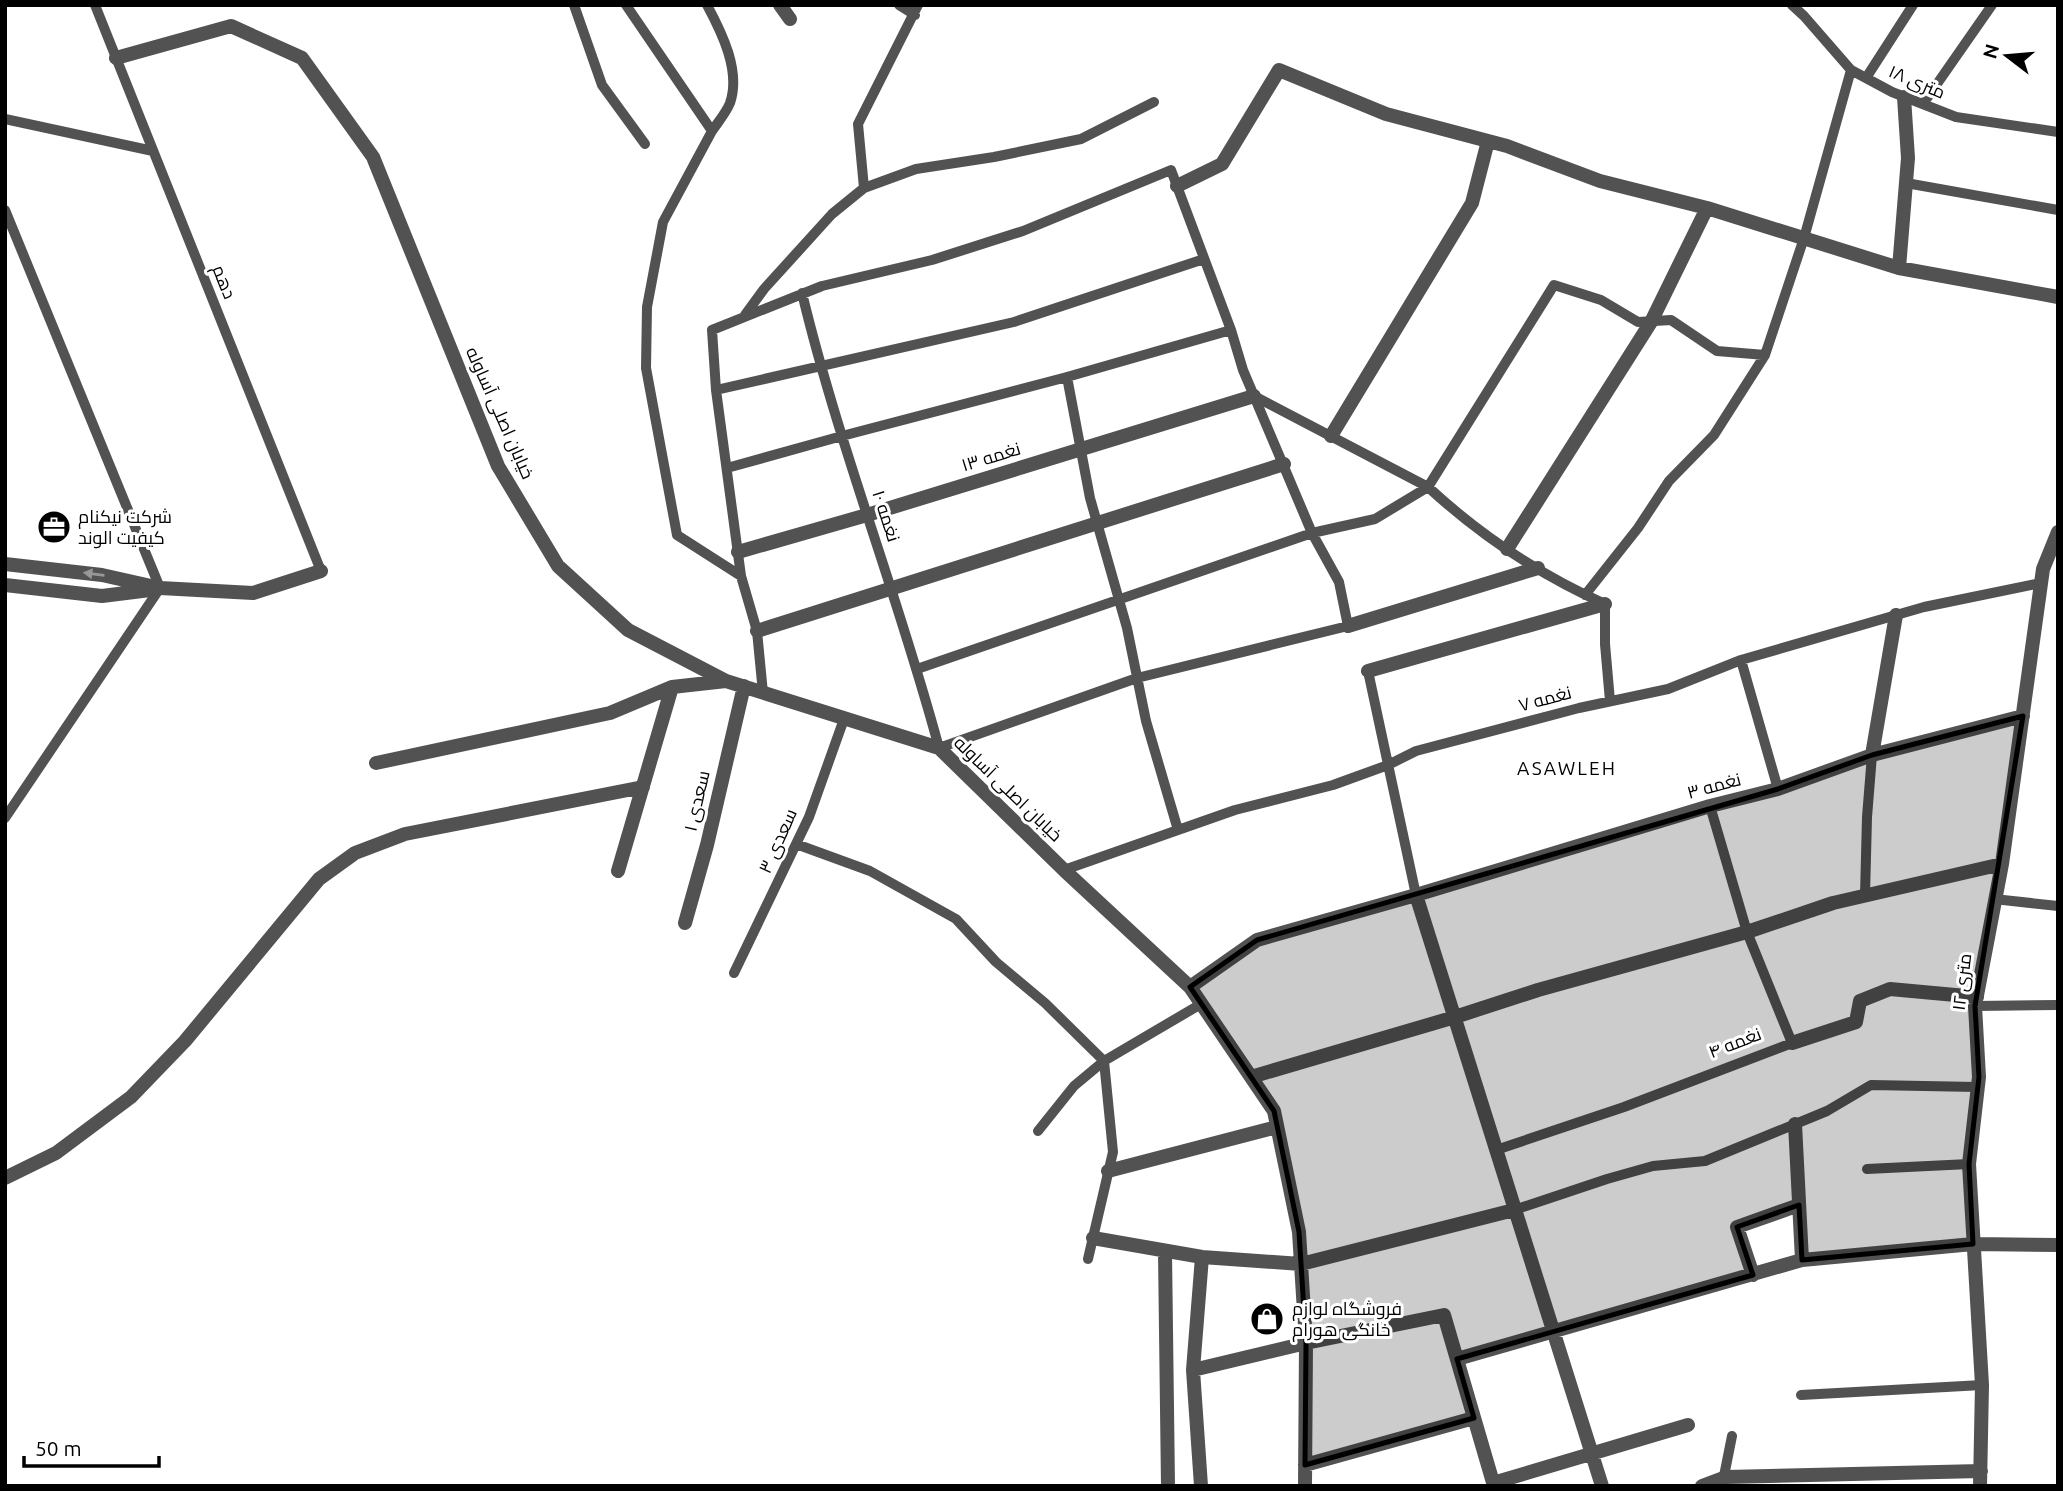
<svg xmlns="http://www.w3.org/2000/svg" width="2063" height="1491" viewBox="0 0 2063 1491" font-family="Ubuntu,Cairo,sans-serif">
  <rect width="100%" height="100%" fill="#fff"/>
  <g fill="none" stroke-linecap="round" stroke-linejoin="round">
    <path stroke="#525252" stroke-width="10" d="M95 5 321 571
      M574 5 602 85 645 144
      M626 5 712 131 663 222 647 307 646 368 677 535 741 576 757 631 763 693
      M707 5C722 33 741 71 730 103 726 113 718 122 712 131
      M899 5 915 15
      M1792 5 1804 16 1851 70 1892 92 1956 117 2058 132
      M1866 78 1913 5
      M1923 104 1992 5
      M5 119 153 151
      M1906 183 2058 210
      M864 188 858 124 918 5
      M5 210 160 588 5 818
      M745 315 764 289 832 214 864 188 916 169 994 157 1081 139 1154 102
      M1067 377 1090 498 1127 628 1146 721 1178 830
      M716 390 1014 322 1204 259
      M1254 396 1428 487 1554 285 1601 300 1638 322 1671 320 1717 351 1765 355
      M727 468 842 436 1067 377 1231 330 1243 370 1312 533 1339 582 1348 626 1137 678 939 748C898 595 839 447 802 293
      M741 576 716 390 712 330 822 286 932 260 1023 231 1171 170 1231 330
      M1585 595 1638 528 1669 481 1714 435 1765 355 1804 238 1851 70
      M1741 660 1778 789
      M917 669 1312 533 1375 519 1428 487C1480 535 1540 575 1605 604V644L1610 701
      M1368 671 1416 895
      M796 844 870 871 956 919 996 962 1045 1003 1104 1061 1201 1004
      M1064 870 1235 810 1333 785 1388 765 1416 751 1579 708 1668 689 1741 660 1924 607 2041 583
      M1865 896 1867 817 1872 755
      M1994 899 2058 906
      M734 973 809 817 844 719
      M1975 1006 2058 1005
      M1038 1131 1074 1086 1104 1061 1113 1152 1088 1259
      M1496 1150 1624 1107 1792 1043 1747 932 1710 806
      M1867 1169 1969 1164
      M1514 1210 1607 1179 1653 1166 1705 1161 1827 1111 1871 1085 1977 1087
      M1801 1395 1982 1385
      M1723 1481 1732 1436"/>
    <path stroke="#525252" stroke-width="14" d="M780 5 790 19
      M116 58 231 26 302 58 373 157 498 466 558 566 628 630 726 681 939 748 1064 870 1190 987
      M1177 186 1222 164 1279 70 1386 114 1507 146 1600 181 1707 208 1899 268 2058 297
      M1899 268 1908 158 1904 97
      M1331 436 1472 203 1488 141
      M1507 549 1651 322 1707 208
      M738 552 867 515 1254 396
      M1348 626 1538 568
      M757 631 1284 464
      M1368 671 1605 604
      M1872 755 1896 615
      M376 763 610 713 672 687 726 681
      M618 871 672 687
      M1416 895 1602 1486
      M685 923 707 845 744 686
      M1792 1043 1856 1022 1860 1001 1890 989 1977 997
      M1251 1077 1455 1017 1538 990 1747 932 1833 903 2002 864
      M1795 1124 1802 1260
      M1108 1171 1277 1127
      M5 1178 56 1153 131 1097 185 1041 319 879 355 853 405 834 643 787
      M1093 1238 1202 1257 1301 1264 1514 1210
      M1165 1252 1168 1486
      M1753 1275 1737 1227 1799 1205
      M1457 1359 1802 1260 1973 1244 2058 1245
      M1193 1370 1306 1343 1444 1315 1494 1486
      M1305 1465 1474 1418
      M1493 1483 1688 1425
      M1201 1486 1193 1370 1202 1257
      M1305 1486 1306 1343 1299 1232 1274 1111 1190 987 1257 940 1416 895 1710 806 1778 789 1872 755 2023 716
      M1702 1486 1726 1477 1981 1471
      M1980 1486 1982 1385 1969 1164 1979 1077 1975 1006 2002 864 2043 569 2058 532"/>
    <path stroke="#525252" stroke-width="14" d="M5 564 102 575 160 588 253 593 321 571
      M5 585 102 596 150 590"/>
  </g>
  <defs><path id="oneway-solid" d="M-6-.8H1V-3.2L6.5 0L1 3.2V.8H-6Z" transform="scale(1.75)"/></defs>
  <use fill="#979797" href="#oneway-solid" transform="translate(94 574) rotate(-173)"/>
  <path fill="#000" fill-opacity="0.2" stroke="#000" stroke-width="5" stroke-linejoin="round" d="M2023 716 1975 1006 1979 1077 1969 1164 1973 1244 1802 1260 1799 1205 1737 1227 1753 1275 1457 1359 1474 1418 1305 1465 1306 1343 1299 1232 1274 1111 1190 987 1257 940 1778 789 1872 755Z"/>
  <defs>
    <symbol id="office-disc" viewBox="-11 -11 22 22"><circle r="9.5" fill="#000" stroke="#fff"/><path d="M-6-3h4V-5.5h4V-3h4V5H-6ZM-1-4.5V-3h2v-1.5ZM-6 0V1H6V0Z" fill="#fff"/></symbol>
    <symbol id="shop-disc" viewBox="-11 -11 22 22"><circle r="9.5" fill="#000" stroke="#fff"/><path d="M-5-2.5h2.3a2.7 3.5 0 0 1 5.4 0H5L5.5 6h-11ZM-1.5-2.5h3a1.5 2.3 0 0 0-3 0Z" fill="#fff"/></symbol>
  </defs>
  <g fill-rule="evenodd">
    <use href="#office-disc" x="35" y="508" width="38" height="38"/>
    <use href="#shop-disc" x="1248" y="1300" width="38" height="38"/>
  </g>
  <g text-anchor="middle" stroke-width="6" stroke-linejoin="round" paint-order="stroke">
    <g font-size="18" fill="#000" stroke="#fff">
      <text transform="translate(1917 82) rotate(23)" y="6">۱۸ متری</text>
      <text transform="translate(224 282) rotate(68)" y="6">دهم</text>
      <text transform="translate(500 413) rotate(66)" y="6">خیابان اصلی آساوله</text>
      <text transform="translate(991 457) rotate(-17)" y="6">نغمه ۱۳</text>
      <text transform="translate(886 516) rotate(72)" y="6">نغمه ۱۰</text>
      <text transform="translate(1545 699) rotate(-15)" y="6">نغمه ۷</text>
      <text transform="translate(1714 786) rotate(-15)" y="6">نغمه ۳</text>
      <text transform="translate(1008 789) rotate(44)" y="6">خیابان اصلی آساوله</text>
      <text transform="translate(697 801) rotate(-77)" y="6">سعدی ۱</text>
      <text transform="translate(778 841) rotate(-66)" y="6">سعدی ۳</text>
      <text transform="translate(1962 982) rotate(-83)" y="6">۱۲ متری</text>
      <text transform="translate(1735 1043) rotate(-21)" y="6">نغمه ۴</text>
    </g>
    <g font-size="18" fill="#000" stroke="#fff" text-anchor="start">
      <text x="78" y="523">شرکت نیکنام<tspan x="78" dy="21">کیفیت الوند</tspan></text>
      <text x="1292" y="1315">فروشگاه لوازم<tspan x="1292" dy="21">خانگی هورام</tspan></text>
    </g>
    <g font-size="19" letter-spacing="2" fill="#000" stroke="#fff">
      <text x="1567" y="775">ASAWLEH</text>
    </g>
  </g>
  <rect width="2063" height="1491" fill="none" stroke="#000000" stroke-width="14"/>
  <g transform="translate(2007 56) rotate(286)" stroke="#ffffff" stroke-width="5" paint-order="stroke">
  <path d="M0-5L12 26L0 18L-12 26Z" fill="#000000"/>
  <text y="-10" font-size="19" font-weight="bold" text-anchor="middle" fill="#000000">N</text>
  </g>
  <path d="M24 1456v10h135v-10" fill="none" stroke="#000000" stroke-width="3.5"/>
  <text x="35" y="1456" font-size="21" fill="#000000" stroke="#ffffff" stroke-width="5" paint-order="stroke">50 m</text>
</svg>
